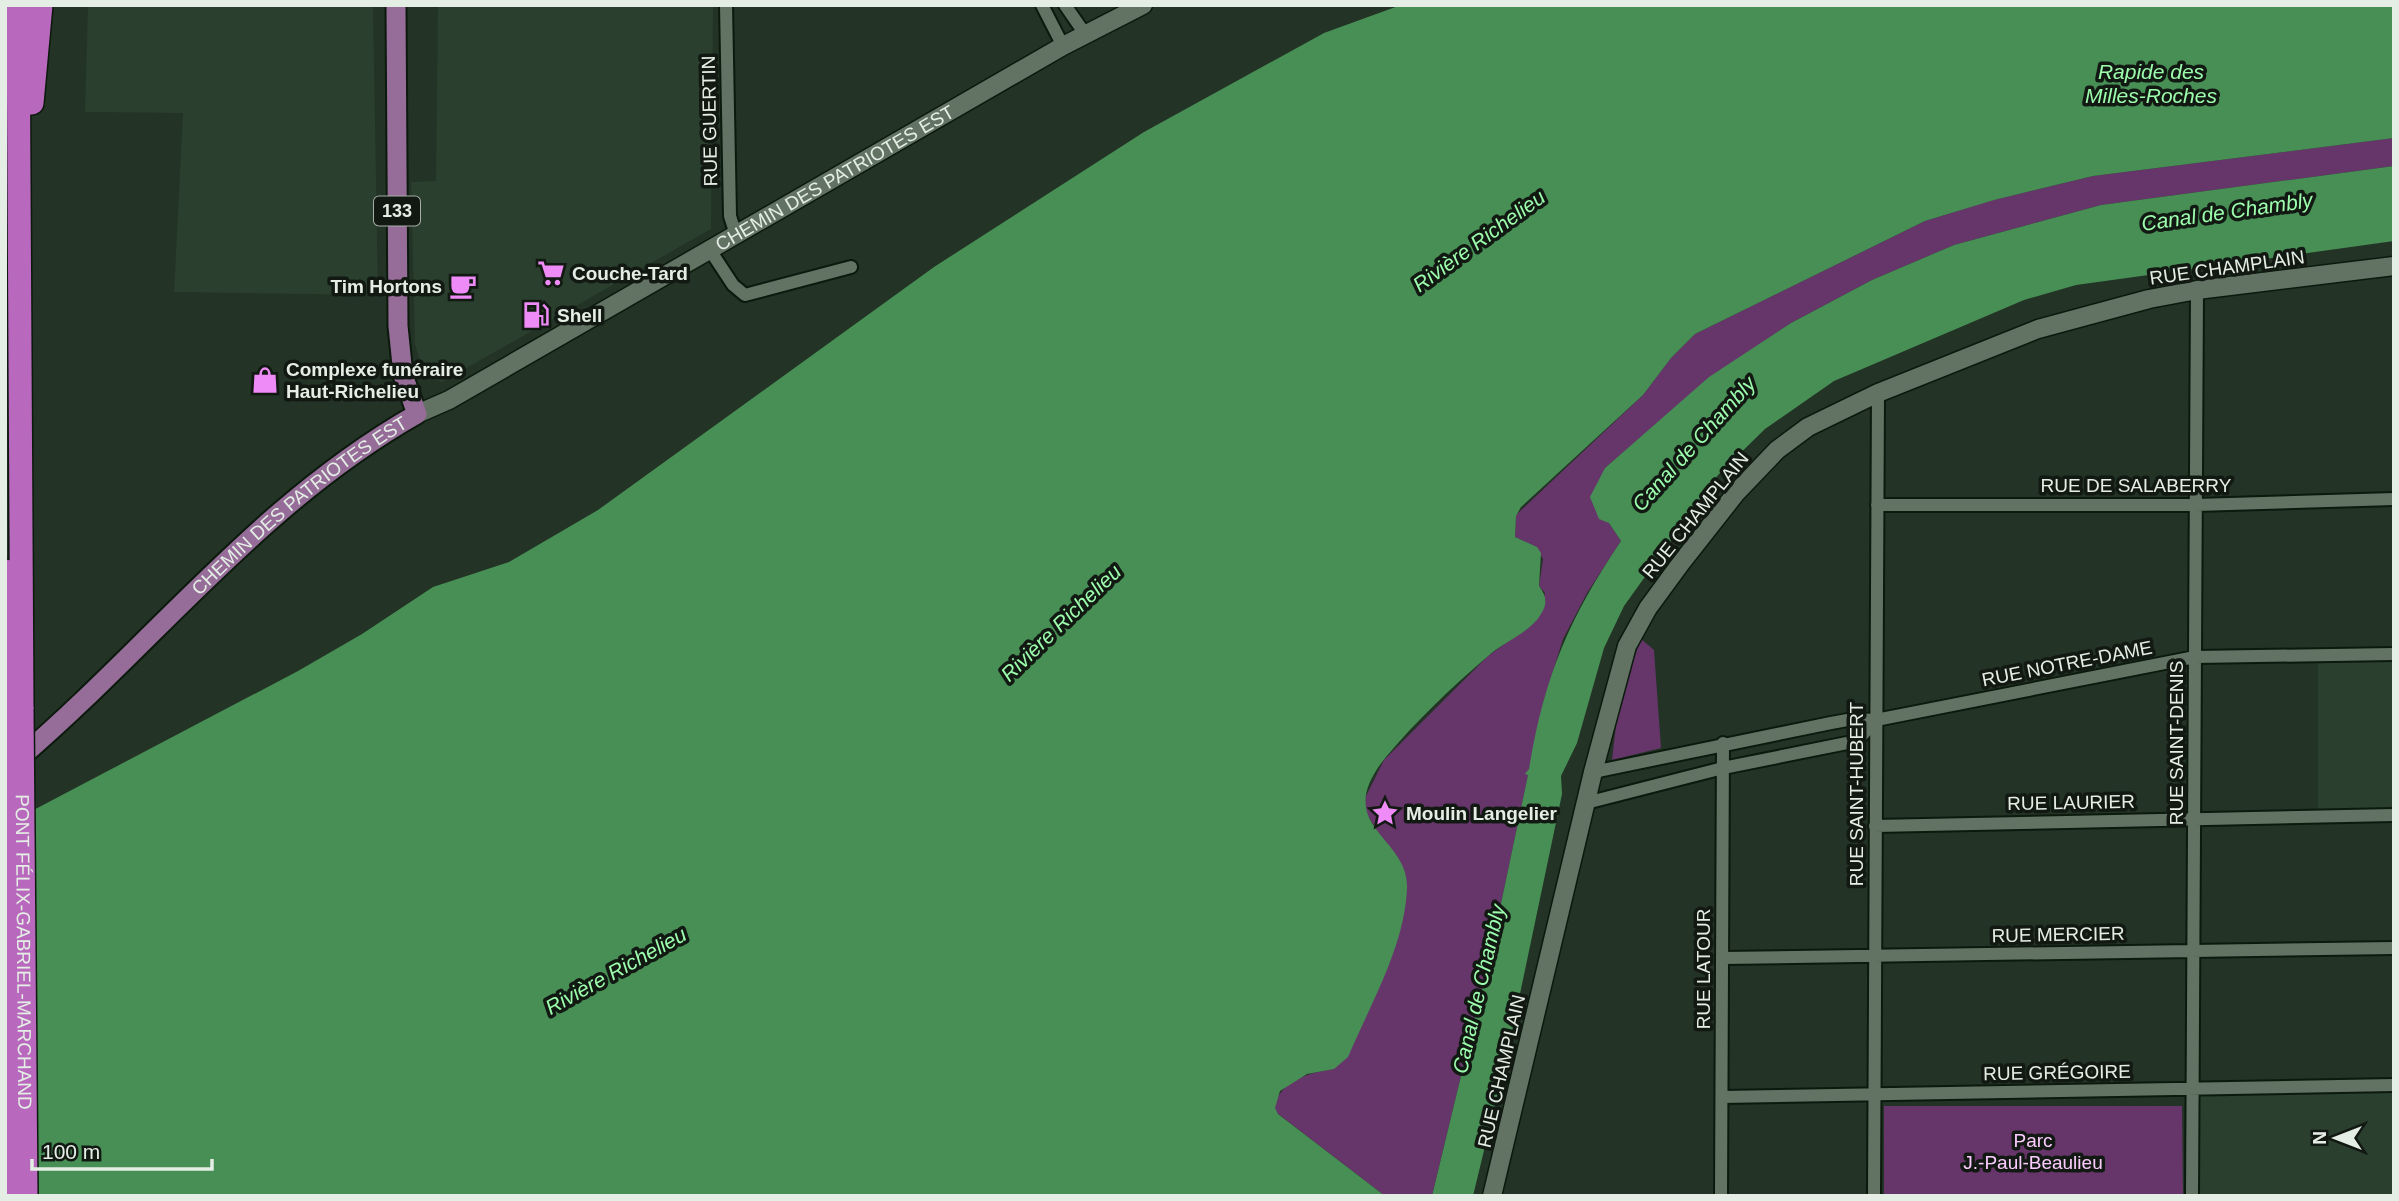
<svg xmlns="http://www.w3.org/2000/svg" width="2399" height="1201" viewBox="0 0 2399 1201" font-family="Helvetica,sans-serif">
  <rect width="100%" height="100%" fill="#233325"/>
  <path fill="#2a3f2d" d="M88 5H373L378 295 174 292 183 113 85 112Z
    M438 7H713L711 229 442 382 424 376 415 344 411 182 436 181Z
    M2394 654V815L2318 816V655Z
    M2394 1085V1196H2192L2193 1089Z"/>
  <path fill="#66366a" d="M2394 138V166L2101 205 1954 245 1872 280 1791 323 1709 378 1605 468 1609 523 1621 541 1587 593 1563 639 1544 700 1490 956 1432 1196H1385L1277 1113 1274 1108C1280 1080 1309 1073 1333 1069L1377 831 1365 811V798L1384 760 1488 656 1535 622 1545 593 1539 586 1543 559 1536 547 1515 537 1516 515 1643 395 1671 358 1695 334 1925 221 1993 200 2093 176Z
    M1641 639 1654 650 1661 748 1612 760 1619 698Z
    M1884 1106H2182L2183 1196H1884Z"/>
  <path fill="#488f56" d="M1401 5H2394V138L2093 176 1994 200 1925 221 1695 334 1671 358 1643 395 1521 507 1516 516 1515 537 1537 547 1541 553 1539 586C1546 595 1548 604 1541 614 1530 633 1503 642 1487 657 1452 687 1415 722 1386 757 1329 827 1409 835 1407 888 1405 946 1370 1005 1348 1057L1334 1069 1307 1074 1280 1091 1275 1108 1278 1114 1385 1196H5V825L298 671 362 634 433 587 509 562 598 510 934 267 1144 132 1324 33Z
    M2394 166V241L2076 285 2024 300 1834 381 1765 429 1718 475 1624 606 1604 648 1577 743 1561 776 1562 794 1508 1051 1473 1196H1432L1490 956 1528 775 1525 774 1529 769C1544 677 1569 618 1621 541L1609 523 1599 519 1590 497 1605 468 1709 377 1791 323 1872 280 1954 245 2101 205Z"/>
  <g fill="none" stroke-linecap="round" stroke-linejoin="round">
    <defs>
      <path id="street" d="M726 5 730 216 736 235
        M1042 5 1063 46
        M1065 5 1085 34
        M710 250 733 285 745 295 851 267
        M1877 505H2196L2394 499
        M1593 772 1831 723 1853 719 1876 720 2195 657 2394 654
        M1586 803 1723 768 1857 741 1876 720
        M1875 826 2394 815
        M1722 958 2394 948
        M1722 1097 2394 1085
        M1721 1196 1723 743
        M1874 1196 1878 393
        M2192 1196 2197 290"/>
      <g id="secondary">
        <path id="s1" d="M417 414 449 400 1063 46 1143 5"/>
        <path d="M1492 1196 1593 772 1627 646 1648 608 1681 563 1736 493 1777 450 1808 427 1878 393 2038 329 2149 299 2197 290 2394 266"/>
      </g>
      <g id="primary">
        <path id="s2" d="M14 763C151 647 258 504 417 414L403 375 398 326 396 5"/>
      </g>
      <path id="highway" d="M18 5 22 709
        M32 103 41 5
        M5 571 6 709"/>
    </defs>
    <use href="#street" stroke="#0c1a0e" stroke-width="16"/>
    <use href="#secondary" stroke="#0c1a0e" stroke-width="21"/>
    <use href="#primary" stroke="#0c1a0e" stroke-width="23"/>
    <use href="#highway" stroke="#0c1a0e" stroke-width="26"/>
    <use href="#street" stroke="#627364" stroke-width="12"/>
    <use href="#secondary" stroke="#627364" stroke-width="18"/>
    <use href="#primary" stroke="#966d99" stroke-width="19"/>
    <use href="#highway" stroke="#b869bd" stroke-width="23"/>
    <defs>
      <g id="highway-bridge">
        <path d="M6 709 9 1196"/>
        <path id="s3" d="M22 709 26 1196"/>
      </g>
    </defs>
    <use href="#highway-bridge" stroke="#0c1a0e" stroke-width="26" stroke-linecap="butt"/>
    <use href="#highway-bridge" stroke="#b869bd" stroke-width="23"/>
  </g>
  <defs>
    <symbol id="supermarket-bare" viewBox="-9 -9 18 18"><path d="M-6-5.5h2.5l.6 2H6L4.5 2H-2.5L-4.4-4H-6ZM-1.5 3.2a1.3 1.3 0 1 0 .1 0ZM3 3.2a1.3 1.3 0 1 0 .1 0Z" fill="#ef8bf6" stroke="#121913" stroke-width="2.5" paint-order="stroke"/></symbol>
    <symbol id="cafe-bare" viewBox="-9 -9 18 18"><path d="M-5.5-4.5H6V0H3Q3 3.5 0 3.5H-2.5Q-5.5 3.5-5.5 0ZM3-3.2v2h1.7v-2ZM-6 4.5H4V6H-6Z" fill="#ef8bf6" stroke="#121913" stroke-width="2.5" paint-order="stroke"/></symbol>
    <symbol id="fuel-bare" viewBox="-9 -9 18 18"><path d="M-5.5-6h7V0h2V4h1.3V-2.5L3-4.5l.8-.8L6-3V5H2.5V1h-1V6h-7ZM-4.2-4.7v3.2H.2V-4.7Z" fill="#ef8bf6" stroke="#121913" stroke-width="2.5" paint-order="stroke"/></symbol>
    <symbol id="shop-bare" viewBox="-9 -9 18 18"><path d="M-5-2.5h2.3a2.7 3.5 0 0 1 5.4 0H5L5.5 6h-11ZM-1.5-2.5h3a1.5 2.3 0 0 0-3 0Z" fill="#ef8bf6" stroke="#121913" stroke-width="2.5" paint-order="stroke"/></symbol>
    <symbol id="sight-bare" viewBox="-9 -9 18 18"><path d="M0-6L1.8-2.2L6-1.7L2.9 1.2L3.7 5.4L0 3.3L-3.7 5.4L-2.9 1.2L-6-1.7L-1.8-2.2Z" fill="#ef8bf6" stroke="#121913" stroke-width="2.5" paint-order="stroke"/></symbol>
  </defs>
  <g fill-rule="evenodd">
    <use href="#supermarket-bare" x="532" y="254" width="38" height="38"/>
    <use href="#cafe-bare" x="444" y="267" width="38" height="38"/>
    <use href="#fuel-bare" x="517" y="296" width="38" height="38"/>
    <use href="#shop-bare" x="246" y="361" width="38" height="38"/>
    <use href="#sight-bare" x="1366" y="794" width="38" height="38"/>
  </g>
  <g text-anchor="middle" stroke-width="7" stroke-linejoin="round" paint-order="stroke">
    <rect fill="#121913" stroke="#a5aea6" stroke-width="2" x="374" y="196.5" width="46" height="29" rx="5"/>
    <g font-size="18" font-weight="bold" fill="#e4eee5">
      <text x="397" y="217">133</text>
    </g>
    <g font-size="19" fill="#e4eee5" stroke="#121913">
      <text transform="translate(709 121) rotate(-91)" y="7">RUE GUERTIN</text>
      <text dy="7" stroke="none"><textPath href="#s1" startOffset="480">CHEMIN DES PATRIOTES EST</textPath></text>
      <text transform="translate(2227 267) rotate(-8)" y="7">RUE CHAMPLAIN</text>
      <text x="2136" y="492">RUE DE SALABERRY</text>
      <text dy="7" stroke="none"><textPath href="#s2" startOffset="385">CHEMIN DES PATRIOTES EST</textPath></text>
      <text transform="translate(1695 515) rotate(-51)" y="7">RUE CHAMPLAIN</text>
      <text transform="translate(2067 663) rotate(-11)" y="7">RUE NOTRE-DAME</text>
      <text transform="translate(2176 743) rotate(-90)" y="7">RUE SAINT-DENIS</text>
      <text transform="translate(1856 794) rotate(-90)" y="7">RUE SAINT-HUBERT</text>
      <text transform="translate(2071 802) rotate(-1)" y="7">RUE LAURIER</text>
      <text transform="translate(2058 934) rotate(-1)" y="7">RUE MERCIER</text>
      <text dy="7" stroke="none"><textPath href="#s3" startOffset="243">PONT FÉLIX-GABRIEL-MARCHAND</textPath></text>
      <text transform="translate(1703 969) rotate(-90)" y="7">RUE LATOUR</text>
      <text transform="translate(1501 1071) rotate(-77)" y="7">RUE CHAMPLAIN</text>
      <text transform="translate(2057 1072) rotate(-1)" y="7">RUE GRÉGOIRE</text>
    </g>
    <g font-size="19" font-weight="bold" fill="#e4eee5" stroke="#121913" text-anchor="start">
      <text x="572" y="280">Couche-Tard</text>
      <text x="442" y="293" text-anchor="end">Tim Hortons</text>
      <text x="557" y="322">Shell</text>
      <text x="286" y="376">Complexe funéraire<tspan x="286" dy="22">Haut-Richelieu</tspan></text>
      <text x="1406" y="820">Moulin Langelier</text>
    </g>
    <g font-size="19" fill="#fbcbfe" stroke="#121913">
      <text x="2033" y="1147">Parc<tspan x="2033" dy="22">J.-Paul-Beaulieu</tspan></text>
    </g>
    <g font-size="21" font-style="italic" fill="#9cfdad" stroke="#121913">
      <text x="2151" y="79">Rapide des<tspan x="2151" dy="24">Milles-Roches</tspan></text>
      <text transform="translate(2227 212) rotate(-8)" y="7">Canal de Chambly</text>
      <text transform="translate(1479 241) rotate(-36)" y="7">Rivière Richelieu</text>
      <text transform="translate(1694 444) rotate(-48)" y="7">Canal de Chambly</text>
      <text transform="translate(1061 623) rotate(-44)" y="7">Rivière Richelieu</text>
      <text transform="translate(616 971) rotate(-29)" y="7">Rivière Richelieu</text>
      <text transform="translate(1479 989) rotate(-77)" y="7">Canal de Chambly</text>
    </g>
  </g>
  <rect width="2399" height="1201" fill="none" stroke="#e4eee5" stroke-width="14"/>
  <g transform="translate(2336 1138) rotate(270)" stroke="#121913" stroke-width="5" paint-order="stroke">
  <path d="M0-5L12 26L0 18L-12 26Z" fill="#e4eee5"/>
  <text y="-10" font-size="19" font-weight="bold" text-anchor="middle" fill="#e4eee5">N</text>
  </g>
  <path d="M32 1159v10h180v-10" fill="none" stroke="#e4eee5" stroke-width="3.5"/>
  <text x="42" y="1159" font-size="21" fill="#e4eee5" stroke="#121913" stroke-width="5" paint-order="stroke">100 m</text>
</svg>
